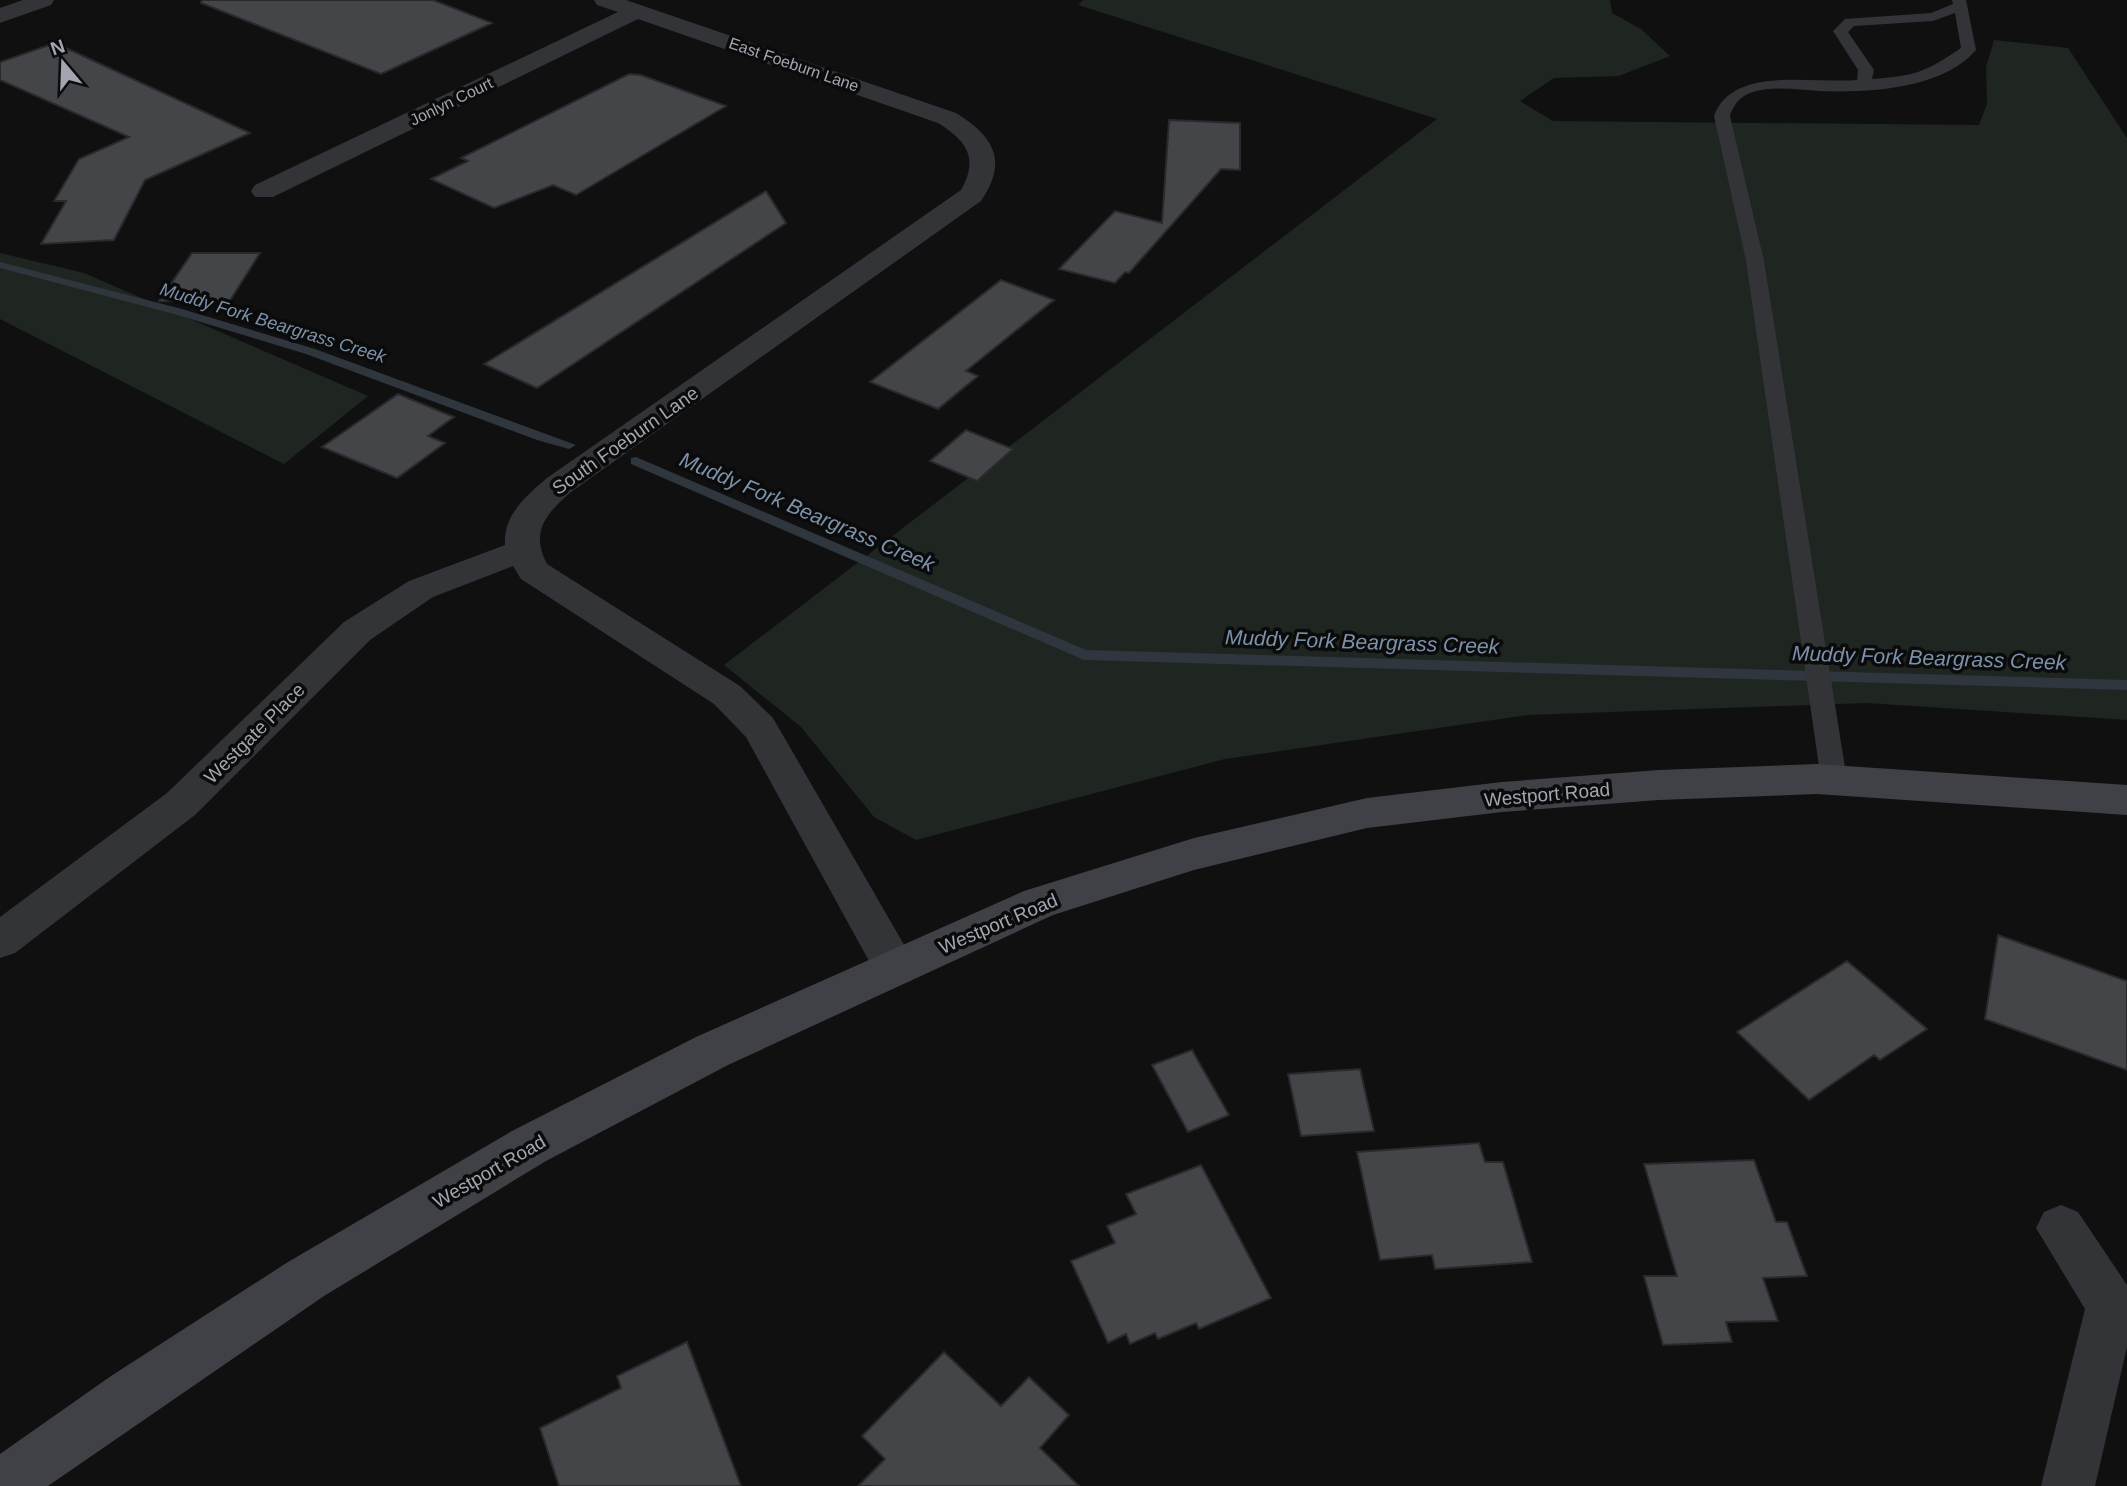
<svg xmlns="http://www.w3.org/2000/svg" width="2127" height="1486" viewBox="0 0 2127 1486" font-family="Arial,sans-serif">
  <rect width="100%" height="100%" fill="#101011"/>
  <path fill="#1f2520" d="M1083 0H1610L1612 13 1641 29 1670 56 1619 76 1554 78 1520 101 1553 121 1979 125 1987 104 1986 67 1994 40 2068 48 2127 138V720L1867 703 1527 715 1225 759 916 840 874 817 801 727 724 665 1437 119 1078 5Z
    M0 253 84 273 368 396 284 464 0 319Z"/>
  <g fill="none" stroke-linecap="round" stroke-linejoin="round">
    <path fill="#2f363d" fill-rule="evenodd" d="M0 262 182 309 315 349 576 445 569 449 537 440 306 354 174 314 0 268Z
      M636 457 1086 650 2127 680V690L1084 660 631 464V458Z"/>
  </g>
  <path fill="#444549" stroke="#2a2a2d" stroke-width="2" d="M202 0H433L492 23 381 74 201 3Z
    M55 43 250 133 145 180 114 240 41 244 66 201H54L79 159 129 137 0 80V62Z
    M629 74 641 75 726 106 576 195 553 185 494 208 431 179 468 161 461 158Z
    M1169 120 1240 123V170L1221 169 1129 273 1125 272 1115 283 1059 269 1115 211 1162 223Z
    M766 191 786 223 537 388 484 364Z
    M192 253H260L229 302 159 301Z
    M1001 280 1054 300 966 371 978 376 938 409 870 382Z
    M398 394 454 417 428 436 445 443 397 478 322 447Z
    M966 430 1013 449 977 481 930 461Z
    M1998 935 2127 981V1070L1985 1019Z
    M1847 961 1927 1029 1880 1060 1874 1055 1809 1100 1737 1032Z
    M1192 1050 1229 1115 1188 1132 1152 1065Z
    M1360 1069 1374 1131 1301 1136 1288 1074Z
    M1479 1143 1485 1162H1503L1532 1262 1435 1269 1432 1255 1380 1260 1357 1152Z
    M1754 1160 1776 1222H1787L1807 1276 1763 1278 1778 1321 1726 1322 1732 1342 1663 1345 1644 1276H1677L1644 1164Z
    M1201 1165 1271 1298 1199 1329 1196 1323 1158 1339 1155 1333 1130 1344 1126 1334 1108 1343 1071 1261 1115 1243 1107 1226 1136 1214 1126 1194Z
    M687 1342 741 1486H559L540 1428 621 1388 617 1376Z
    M944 1352 1001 1406 1029 1377 1069 1415 1040 1448 1079 1486H858L885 1459 862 1436Z"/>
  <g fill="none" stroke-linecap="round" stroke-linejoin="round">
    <path fill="#333438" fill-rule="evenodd" d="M1952 0H1966L1976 50C1943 89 1868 93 1820 91 1799 90 1771 85 1750 93 1739 97 1733 106 1730 116L1764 261 1847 780 1843 787 1834 789 1825 787 1821 780 1746 261 1714 116C1733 65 1813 84 1857 80L1858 70 1833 31 1845 19 1931 13 1953 4ZM1955 13 1961 48C1926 72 1915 76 1872 79L1874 70 1848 32 1854 26 1933 21Z"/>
    <path fill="#333438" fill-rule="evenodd" d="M23 0H54L51 5 0 23V8Z
      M594 0H626L956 113C993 136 1009 160 981 201L571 492C546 514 530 531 547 564L740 686 773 718 910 955 917 968 910 981 895 986 880 981 746 737 714 704 521 579 513 566 433 597 370 640 195 815 15 953 0 958V917L167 793 344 622 409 581 505 545C503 515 526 496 547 478L961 190C979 158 967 141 938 123L638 19 273 197H255L251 191 255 185 618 12 597 5Z
      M2061 1205 2078 1212 2127 1285V1347L2095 1486H2041L2085 1309 2036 1228 2044 1212Z"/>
    <path fill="#404146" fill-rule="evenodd" d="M1817 764 2127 785V815L1817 794 1659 800 1502 812 1367 828 1194 870 1053 915 728 1065 546 1161 324 1296 48 1486H0V1454L111 1376 288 1262 512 1131 696 1037 1024 891 1194 838 1367 798 1502 782 1659 770Z"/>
  </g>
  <g text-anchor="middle" stroke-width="7" stroke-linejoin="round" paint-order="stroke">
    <g font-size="16" fill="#a2a6b1" stroke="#0b0b0c">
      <text transform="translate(794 64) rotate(19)" y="6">East Foeburn Lane</text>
      <text transform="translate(451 101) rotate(-26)" y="6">Jonlyn Court</text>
    </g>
    <g font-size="18" font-style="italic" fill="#7c92aa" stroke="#0b0b0c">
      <text transform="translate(273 323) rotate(17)" y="6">Muddy Fork Beargrass Creek</text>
    </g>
    <g font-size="19" fill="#a2a6b1" stroke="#0b0b0c">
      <text transform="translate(625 440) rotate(-35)" y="7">South Foeburn Lane</text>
      <text transform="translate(254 733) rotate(-45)" y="7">Westgate Place</text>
      <text transform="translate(1547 794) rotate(-5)" y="7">Westport Road</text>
      <text transform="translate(998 923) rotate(-23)" y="7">Westport Road</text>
      <text transform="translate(489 1171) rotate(-30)" y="7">Westport Road</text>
    </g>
    <g font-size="21" font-style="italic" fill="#7c92aa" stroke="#0b0b0c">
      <text transform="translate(807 512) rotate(23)" y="7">Muddy Fork Beargrass Creek</text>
      <text transform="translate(1362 642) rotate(2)" y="7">Muddy Fork Beargrass Creek</text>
      <text transform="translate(1929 658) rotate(2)" y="7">Muddy Fork Beargrass Creek</text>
    </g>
  </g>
  <g transform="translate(63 63) rotate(341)" stroke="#0b0b0c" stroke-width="5" paint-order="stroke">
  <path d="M0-5L12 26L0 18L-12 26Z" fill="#a2a6b1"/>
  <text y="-10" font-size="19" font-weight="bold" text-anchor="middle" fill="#a2a6b1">N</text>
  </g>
</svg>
